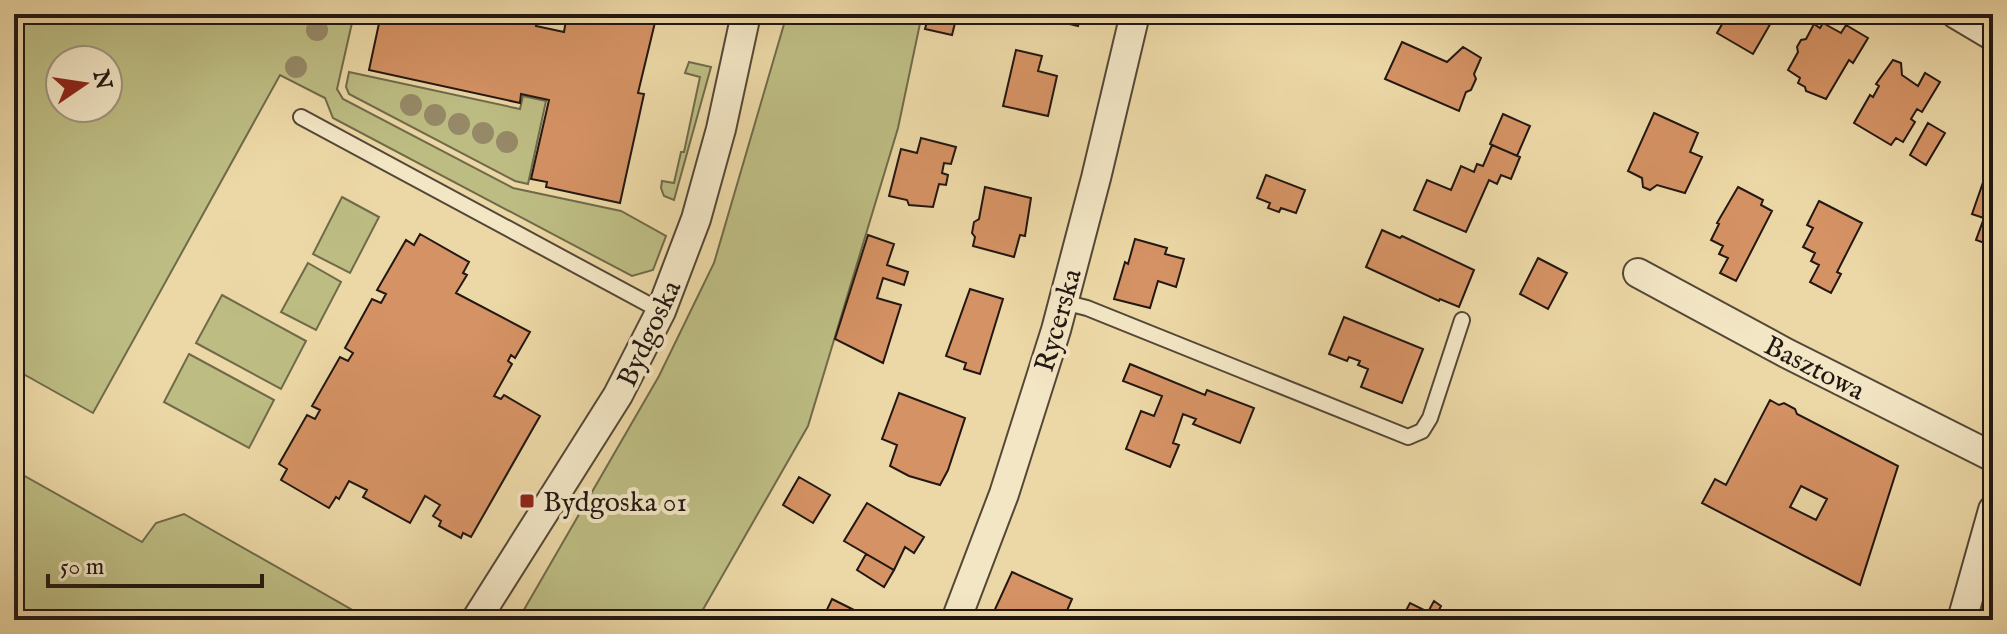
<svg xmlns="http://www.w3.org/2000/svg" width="2007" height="634" viewBox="0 0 2007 634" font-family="'IM FELL English',serif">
  <rect width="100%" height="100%" fill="#ecd8a6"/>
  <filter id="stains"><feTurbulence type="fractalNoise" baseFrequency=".0025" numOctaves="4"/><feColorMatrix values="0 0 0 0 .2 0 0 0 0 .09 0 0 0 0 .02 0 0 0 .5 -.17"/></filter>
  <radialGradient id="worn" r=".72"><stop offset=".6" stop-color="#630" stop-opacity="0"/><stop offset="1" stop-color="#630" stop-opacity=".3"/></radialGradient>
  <path fill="#bdbd83" stroke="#706a4a" stroke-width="2" fill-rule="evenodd" d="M14 14H354L337 89 343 99 513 188 621 211 666 236 653 270 632 276 333 118 325 98 280 75 93 413 25 375 14 392ZM108 60V108H60V60Z
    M787 14H922L898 128 808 426 697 620H518L659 376 714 263Z
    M689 62 711 67 674 200 664 196 661 188 662 181 674 183 681 152H684L700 77 685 73Z
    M349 72 520 109 523 96 546 101 528 184 515 181 349 94 346 87Z
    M342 197 379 217 350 273 313 254Z
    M308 263 341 282 316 330 281 312Z
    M222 295 306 341 281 389 196 343Z
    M189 354 274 400 249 448 164 402Z
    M14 470 142 542 156 523 184 514 370 620H14Z"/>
  <path fill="#d59264" stroke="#221712" stroke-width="2" fill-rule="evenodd" d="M381 14H502L537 22 536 26 564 32 567 14H657L638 93 644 94 620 203 546 187 547 182 531 179 549 100 521 94 520 103 369 70Z
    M929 14 956 19 952 35 925 29Z
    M1028 14H1081L1078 26Z
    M1728 14H1776L1753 54 1717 33Z
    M1823 23 1841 33 1846 25 1868 38 1853 63 1849 60 1826 99 1806 91 1805 87 1798 83 1800 78 1788 70 1798 52 1797 47 1801 40 1806 39 1814 24 1820 28Z
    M1402 42 1447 62 1463 47 1481 58 1474 74 1476 79 1471 90 1466 92 1459 111 1385 79Z
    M1016 50 1042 56 1038 71 1057 76 1048 116 1003 106Z
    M1893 60 1901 63 1902 75 1918 86 1925 73 1940 82 1922 112 1917 109 1911 119 1915 122 1903 142 1896 138 1891 145 1854 123 1870 95 1873 97 1879 86 1876 84Z
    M1654 113 1698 133 1690 152 1702 157 1685 193 1657 185 1650 190 1643 187 1642 178 1628 171Z
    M1503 114 1530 126 1517 156 1490 144Z
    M1928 123 1945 133 1926 165 1910 155Z
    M921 138 956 147 951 164 944 163 942 173 948 175 946 185 939 184 933 207 909 205 907 200 889 196 901 149 917 153Z
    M1492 145 1520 157 1511 179 1501 175 1497 184 1489 180 1466 232 1414 210 1427 180 1451 190 1461 166 1474 172 1477 164 1483 166Z
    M1987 171 1993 173V246L1976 240 1984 218 1972 214Z
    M1266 175 1305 190 1296 213 1281 208 1279 212 1268 208 1270 203 1257 198Z
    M985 187 1031 198 1025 236 1020 235 1014 257 973 246 975 237 972 233 974 222 979 219Z
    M1738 187 1763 200 1761 205 1772 211 1736 281 1720 273 1728 258 1719 254 1723 246 1711 240 1719 224 1717 223Z
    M1819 201 1862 223 1837 272 1841 274 1831 293 1810 282 1819 265 1811 261 1815 253 1803 247 1813 228 1807 225Z
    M1382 230 1400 238 1402 236 1474 270 1459 307 1440 299 1439 301 1366 267Z
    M420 234 469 262 463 273 467 275 456 293 530 332 515 358 511 355 508 361 512 364 494 396 501 399 504 395 540 416 471 537 463 533 461 538 439 526 441 521 433 516 440 505 425 496 410 523 363 497 367 490 349 481 339 499 336 497 329 508 281 480 287 469 279 464 307 415 315 419 320 410 312 406 340 357 348 361 353 353 345 348 372 299 381 303 386 294 377 290 406 240 414 245Z
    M868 235 894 244 887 265 908 272 904 285 883 278 877 298 901 305 883 363 835 339Z
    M1135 239 1167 248 1165 254 1184 259 1176 287 1158 281 1150 308 1114 299 1125 262 1128 264Z
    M1538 258 1567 273 1548 309 1520 294Z
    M970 289 1003 299 980 374 964 369 966 363 946 356Z
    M1344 317 1423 349 1402 403 1361 387 1368 369 1358 365 1360 361 1349 357 1347 361 1329 354Z
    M1130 364 1205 395 1207 390 1254 408 1240 443 1193 424 1196 419 1183 414 1173 443 1179 445 1170 467 1126 449 1141 411 1154 416 1162 396 1123 381Z
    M899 393 965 418 948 470 940 485 909 476 890 466 897 445 882 439Z
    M1770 400 1779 405 1784 403 1795 409 1797 414 1898 466 1860 585 1702 503 1715 479 1726 485ZM1801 486 1827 499 1816 520 1790 507Z
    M799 477 830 495 813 523 783 505Z
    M867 503 924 537 914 553 905 547 894 570 844 541Z
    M866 554 894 570 884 587 857 570Z
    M1012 572 1072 599 1063 620 991 618Z
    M832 599 874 620H822Z
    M1434 601 1441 606 1436 616 1443 620H1401L1410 603 1428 612Z"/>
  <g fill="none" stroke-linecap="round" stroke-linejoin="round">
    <defs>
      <path id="lane" d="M301 117 661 311
        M1063 302 1087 308 1408 437 1422 431 1430 418 1462 320"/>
      <path id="street" d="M1956 14 1993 36
        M1638 273 1786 353 1993 457
        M476 620 618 395 661 311 696 219 721 129 746 14
        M956 620 1004 494 1056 330 1096 178 1135 14
        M1962 620 1993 510"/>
    </defs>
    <use href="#lane" stroke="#544737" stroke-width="18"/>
    <use href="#street" stroke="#544737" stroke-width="32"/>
    <path stroke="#221712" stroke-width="5" stroke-dasharray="6 4" stroke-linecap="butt" d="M14 607 24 620"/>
    <use href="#lane" stroke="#f3e6c5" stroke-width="14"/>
    <use href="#street" stroke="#f3e6c5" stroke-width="28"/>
  </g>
  <g fill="#968967">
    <circle cx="317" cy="30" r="11"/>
    <circle cx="296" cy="67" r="11"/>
    <circle cx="411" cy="105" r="11"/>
    <circle cx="435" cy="115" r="11"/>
    <circle cx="459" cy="124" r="11"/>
    <circle cx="483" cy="133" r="11"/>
    <circle cx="507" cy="142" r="11"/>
  </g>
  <rect fill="#8f2418" stroke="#f3e6c5" stroke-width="3" x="519" y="493" width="16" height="16" rx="4"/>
  <g text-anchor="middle" stroke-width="8" stroke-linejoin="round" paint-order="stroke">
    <g font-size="28" fill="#221712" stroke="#f3e6c5">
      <text transform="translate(1057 320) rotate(-74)" y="10">Rycerska</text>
      <text transform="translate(648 333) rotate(-65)" y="10">Bydgoska</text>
      <text transform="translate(1815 367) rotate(27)" y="10">Basztowa</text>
    </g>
    <g font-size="28" fill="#221712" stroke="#f3e6c5" text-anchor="start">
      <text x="543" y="511">Bydgoska 01</text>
    </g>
  </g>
  <rect width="2007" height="634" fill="none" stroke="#ecd8a6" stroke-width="48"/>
  <rect x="16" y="16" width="1975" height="602" fill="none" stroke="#221712" stroke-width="4"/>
  <rect x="24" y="24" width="1959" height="586" fill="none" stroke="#221712" stroke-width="2"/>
  <g transform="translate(84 84) rotate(77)"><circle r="38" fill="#f3e6c5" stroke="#9f937d" stroke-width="2"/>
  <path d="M0-6L14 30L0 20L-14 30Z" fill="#8f2418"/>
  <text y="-12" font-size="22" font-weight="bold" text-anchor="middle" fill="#221712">N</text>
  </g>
  <path d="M48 574v12h214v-12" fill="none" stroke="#221712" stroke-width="4"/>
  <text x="60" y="574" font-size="24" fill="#221712" stroke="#f3e6c5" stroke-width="6" paint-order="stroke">50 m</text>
  <rect width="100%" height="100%" filter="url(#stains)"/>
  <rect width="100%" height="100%" fill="url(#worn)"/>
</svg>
